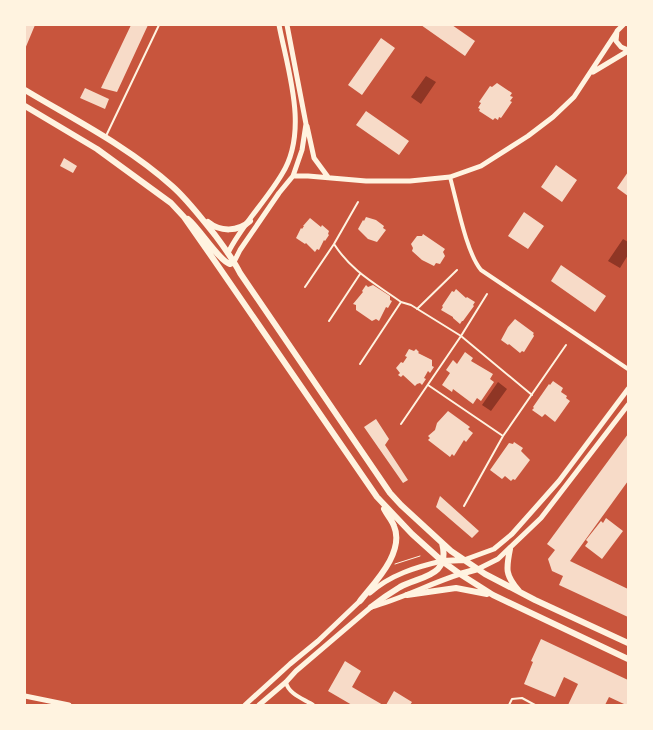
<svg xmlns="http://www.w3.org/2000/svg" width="653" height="730" viewBox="0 0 653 730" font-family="Signika,sans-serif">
  <rect width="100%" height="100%" fill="#c8553d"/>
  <path fill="#8f3625" d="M426 76 436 82 421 104 411 97Z
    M623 239 628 242V255L620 268 608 261Z
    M498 382 507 389 491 411 482 405Z"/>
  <path fill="#f7dbc8" d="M25 25H35L25 49Z
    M131 25H148L117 92 101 88Z
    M421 25H452L475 41 465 56Z
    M381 38 395 48 362 95 348 85Z
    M497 83 512 93 510 96 513 97 510 101 512 102 501 118 499 117 498 120 495 118 493 120 479 111 480 109 478 108 481 103 479 102 490 86 492 87Z
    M85 88 109 99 105 109 80 98Z
    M366 111 409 141 399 155 356 125Z
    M64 158 77 166 73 173 60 166Z
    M556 165 577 180 562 202 541 187Z
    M628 172V196L617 188Z
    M524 212 544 226 528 249 508 236Z
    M366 217 376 220 384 226 383 228 386 230 377 242 368 239 358 229 363 220 364 221Z
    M310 218 321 227 322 225 329 231 328 234 329 235 325 241 324 240 319 250 317 249 315 252 306 243 305 244 296 238 301 228 302 229 304 226H303Z
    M423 234 445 249 443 252 445 256 440 264 436 263 434 266 422 260 412 251 413 248 411 244 417 236H422Z
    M561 265 606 296 595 312 551 281Z
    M366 285 368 287 373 285 390 296V300L392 301 388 308 386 307 379 321 376 319 372 321 356 310V305L353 304 363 292 362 291Z
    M456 289 466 298 467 297 475 302 473 305 474 306 463 321H462L460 324 453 318V317L441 310 443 307 442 306 452 291 454 292Z
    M515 319 534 333 533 334 534 336 524 352 522 351 520 353 509 344 508 345 501 340 508 327Z
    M409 349 414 351 416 349 419 352 418 353 432 360V366L434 367 430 373 428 371 424 378 426 379 422 385 420 383 417 384 415 386 403 375 401 377 398 375 400 373 396 368 401 362 403 363 407 357 405 356Z
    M465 352 473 358 471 361 493 374 490 379 494 382 481 401 477 398 473 404 453 389 452 392 442 385 450 373 446 370 453 360 457 364Z
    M553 381 563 388 561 392 567 396 566 398 570 401 555 422 545 414 542 417 532 410 534 408 533 407 549 384 550 385Z
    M448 411 470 427 468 429 473 433 466 442 464 440 454 456 452 454 450 457 428 440 430 438 428 436 435 430 437 423Z
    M376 419 389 439 385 445 408 480 403 483 364 427Z
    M628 434V481L570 561 628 589V617L559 585 563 576 552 571 548 559 555 550 547 544Z
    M514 442 523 448 521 451 530 460 515 480 513 479 511 481 505 476 502 479 490 470 509 443 513 444Z
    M440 496 479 531 472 538 436 507Z
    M606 518 623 531 602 559 585 546 588 542 586 540 601 521 603 523Z
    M541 639 628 680V705H623L624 704 609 697 605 705H568L578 684 564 677 555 697 524 684 533 662 531 661Z
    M345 661 361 671 352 687 383 705H352L328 691Z
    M394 691 412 702 410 705H386Z"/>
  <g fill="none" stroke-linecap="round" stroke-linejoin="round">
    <path stroke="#fff3e0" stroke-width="1" d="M395 564 420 556"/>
    <path stroke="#fff3e0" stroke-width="2" d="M106 136 159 25
      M334 244C352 272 376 284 401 302
      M305 287 334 244 358 202
      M417 309 457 270
      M329 321 360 274
      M360 364 401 302 411 305 461 336 532 395
      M428 385 503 436
      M401 424 461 336 487 294
      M464 506 503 436 566 345
      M509 705 512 699 522 698 535 705"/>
    <path stroke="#fff3e0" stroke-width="4" d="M450 177C457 202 466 252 481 270L628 369
      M286 682C288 694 304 699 313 705"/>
    <path stroke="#fff3e0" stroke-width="5" d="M623 25 617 31 616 41 621 47 628 50
      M593 72 628 51
      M307 126 314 158 328 177
      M293 176H308L366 181H410L450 177 481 166 528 136 553 117 574 97 616 33
      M228 253C241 226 266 201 282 174 309 131 288 71 279 25
      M234 262 240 250 279 193 293 176 302 150 306 124 287 25
      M464 560 494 549 512 534 559 481 628 389
      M478 569 498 559 541 518 628 405
      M370 593C390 575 416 567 442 561
      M25 696 69 705
      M245 705 290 664 318 641 361 600
      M259 705 286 682 296 671 371 607C401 599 429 584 460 574"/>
    <path stroke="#fff3e0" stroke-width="6" d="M25 90C75 120 129 147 172 186 188 200 201 218 215 235 224 247 233 259 240 273L390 493 401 505 451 551 485 574 535 600 628 643
      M25 106 97 149 171 203 184 217 214 260 377 497 412 534 442 561 460 574 493 595 628 659
      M188 219C200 229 219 261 230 264L234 262
      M208 222C220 232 238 232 250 221
      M510 549C506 569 505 575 519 591
      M442 561 464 560
      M460 574 478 569
      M407 595 456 588 487 594
      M360 601C375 582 405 552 394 526 392 520 387 515 384 509
      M371 607C380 600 390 593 400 587 420 576 451 577 442 543"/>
  </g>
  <rect width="653" height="730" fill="none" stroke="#fff3e0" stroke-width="52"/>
</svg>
